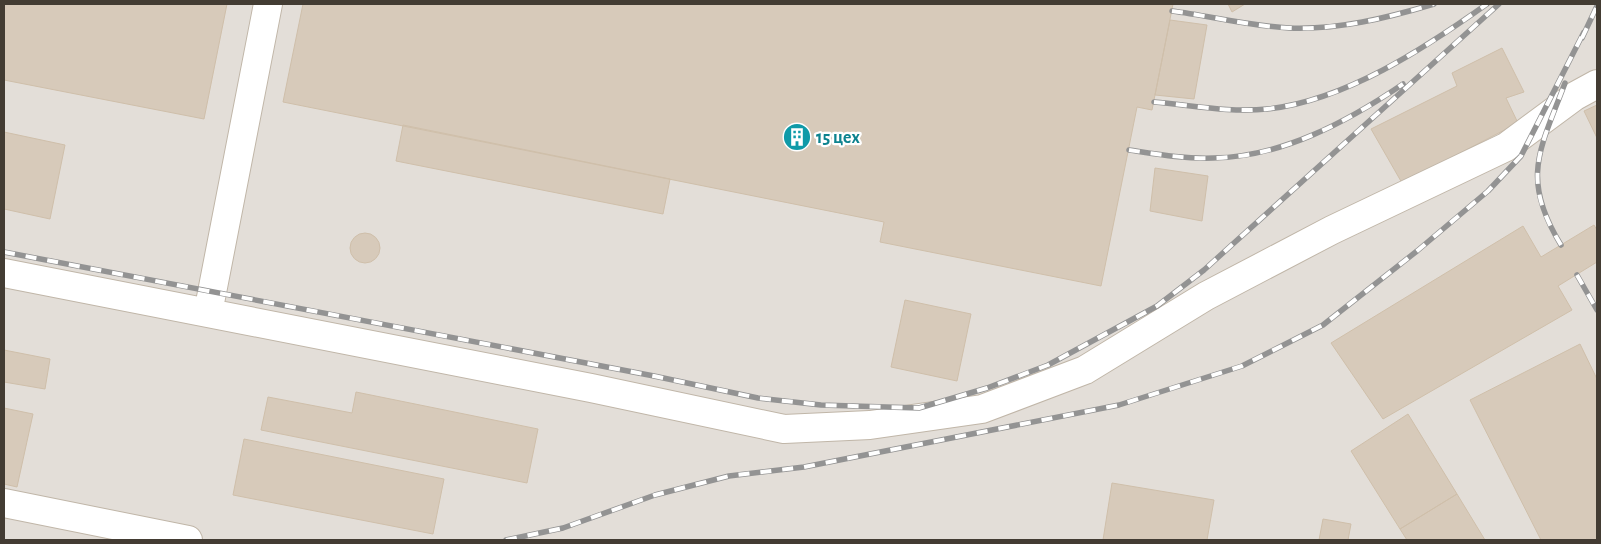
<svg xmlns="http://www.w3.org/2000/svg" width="1601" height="544" viewBox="0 0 1601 544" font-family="'Alegreya Sans',sans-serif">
  <rect width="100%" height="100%" fill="#f2ece2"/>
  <path fill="#e3ded8" d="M4 4H1597V540H4Z"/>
  <path fill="#d7caba" stroke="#cfbfaa" d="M4 4H227L204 119 4 80Z
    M303 4H1173L1152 110 1137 107 1101 286 880 242 884 222 283 102Z
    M1228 4H1245L1232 12Z
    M1170 20 1207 25 1194 99 1155 95Z
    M1502 48 1524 92 1506 98 1518 123 1402 183 1371 129 1457 86 1452 73Z
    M1597 105V138L1584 111Z
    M403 125 670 179 663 214 396 161Z
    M4 132 65 145 50 219 4 209Z
    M1155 168 1208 176 1202 221 1150 211Z
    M1594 225 1597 230V262L1558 286 1572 310 1383 419 1331 343 1523 226 1541 257Z
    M350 248a15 15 0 1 1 30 0a15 15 0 1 1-30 0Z
    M905 300 971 314 957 381 891 367Z
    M1580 344 1597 379V540H1541L1470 400Z
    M4 350 50 359 45 389 4 382Z
    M356 392 538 429 527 483 261 430 268 397 352 413Z
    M4 408 33 414 17 487 4 484Z
    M1408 414 1457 494 1400 529 1351 451Z
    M244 439 444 479 433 534 233 495Z
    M1112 483 1214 500 1207 540H1103Z
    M1457 494 1485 540H1407L1400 529Z
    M1323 519 1351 524 1348 540H1319Z"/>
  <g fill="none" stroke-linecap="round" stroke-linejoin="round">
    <defs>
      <path id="minor" d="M4 273 591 388 784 429 870 425 982 409 1085 370 1206 296 1332 230 1506 147 1575 96 1597 84
        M208 313 268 4
        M4 503 188 540"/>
    </defs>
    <use href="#minor" stroke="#c0b6a8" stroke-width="30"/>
    <use href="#minor" stroke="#fff" stroke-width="28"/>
    <defs>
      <path id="rail" d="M1172 11C1210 16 1250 26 1289 28 1338 30 1387 18 1434 4
        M1582 38 1597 6
        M1154 102C1191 105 1230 113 1267 109 1345 101 1425 48 1487 4
        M1129 150C1156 154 1184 159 1213 158 1282 157 1347 122 1403 84
        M1561 245C1520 178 1540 150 1565 83
        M4 252 654 376 758 398 821 405 919 408 987 388 1048 365 1157 306 1204 270 1499 4
        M1577 275 1597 310
        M506 540 563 528 655 495 729 476 804 467 1119 405 1242 366 1323 325 1417 251 1488 191 1521 156 1584 32"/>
    </defs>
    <use href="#rail" stroke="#939393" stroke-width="5.5"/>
    <use href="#rail" stroke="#fff" stroke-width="4" stroke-dasharray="11" stroke-linecap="butt"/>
  </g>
  <defs>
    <symbol id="building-disc" viewBox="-11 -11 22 22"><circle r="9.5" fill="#0f9aa8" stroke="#fff"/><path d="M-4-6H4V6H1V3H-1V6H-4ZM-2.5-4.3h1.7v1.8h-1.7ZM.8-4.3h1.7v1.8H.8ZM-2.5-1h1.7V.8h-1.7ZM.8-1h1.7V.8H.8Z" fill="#fff"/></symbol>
  </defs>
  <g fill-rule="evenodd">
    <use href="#building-disc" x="781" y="121" width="32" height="32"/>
  </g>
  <g text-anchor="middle" stroke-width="4.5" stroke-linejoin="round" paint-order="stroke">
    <g font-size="18" font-weight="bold" fill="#0d838f" stroke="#fff" text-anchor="start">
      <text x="816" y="143">15 цех</text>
    </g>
  </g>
  <rect width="1601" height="544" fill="none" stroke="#433c33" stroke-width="10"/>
</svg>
